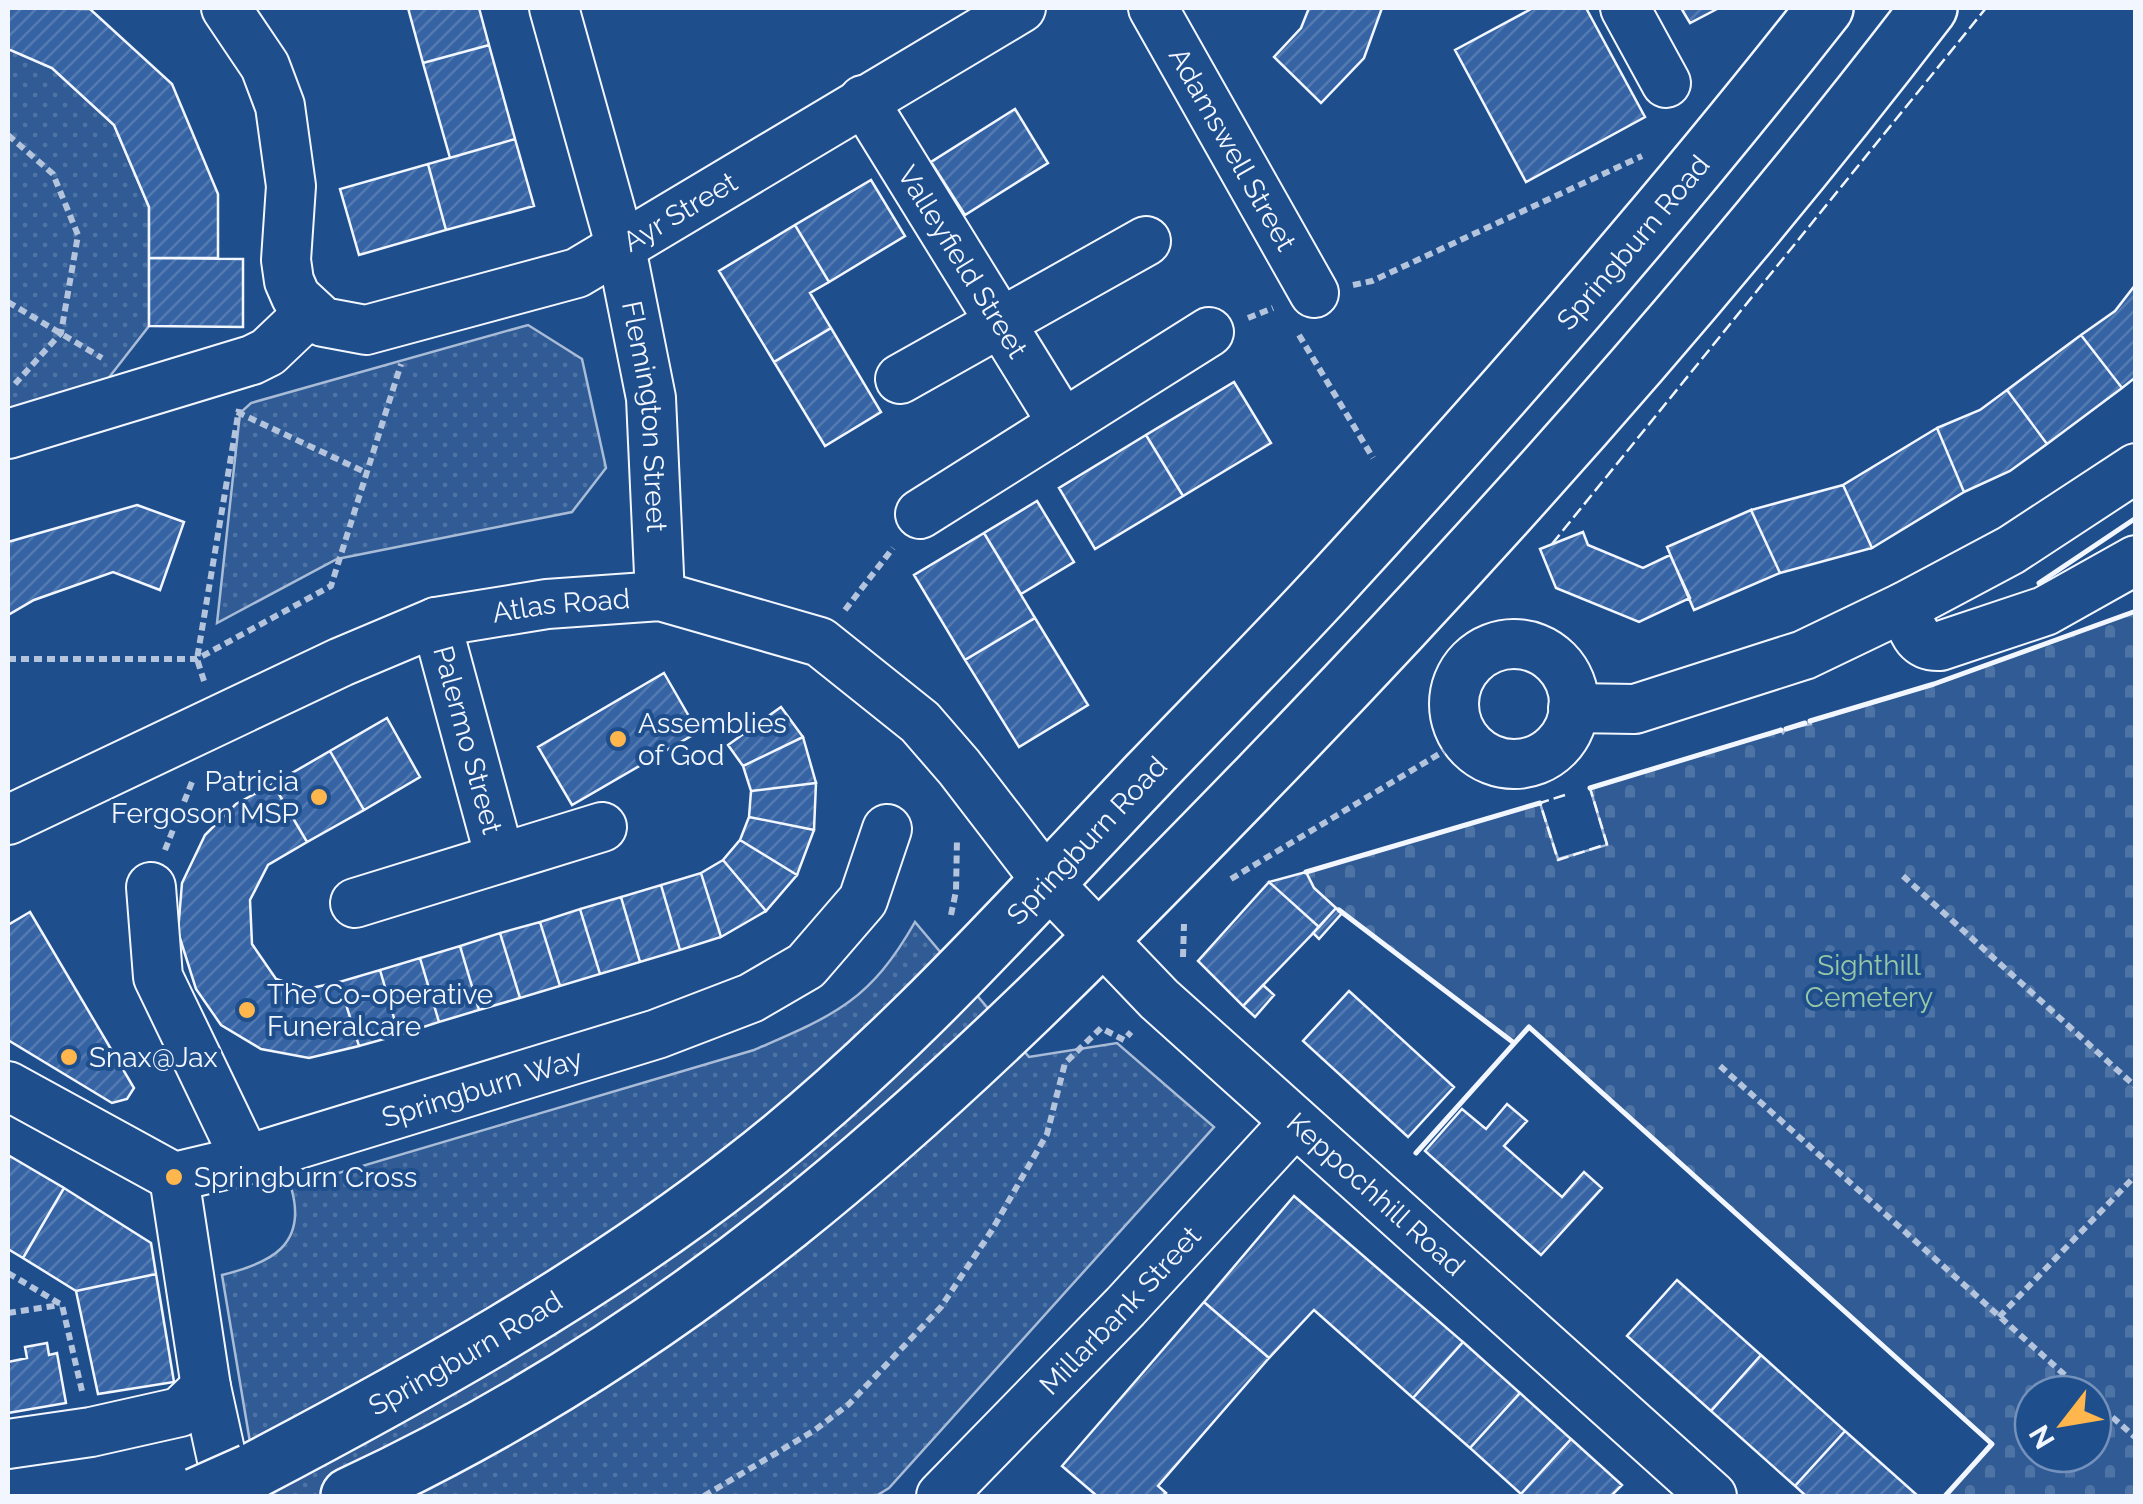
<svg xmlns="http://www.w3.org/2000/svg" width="2143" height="1504" viewBox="0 0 2143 1504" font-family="Raleway,sans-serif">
  <defs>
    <pattern id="grass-dots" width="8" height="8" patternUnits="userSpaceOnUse" patternTransform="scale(2.5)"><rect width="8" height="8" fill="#305b95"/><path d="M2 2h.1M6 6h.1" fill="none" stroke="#4e73a5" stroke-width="1.8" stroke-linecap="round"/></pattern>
    <pattern id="cemetery-stones" width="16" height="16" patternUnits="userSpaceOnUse" patternTransform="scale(2.5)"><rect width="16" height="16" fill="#305b95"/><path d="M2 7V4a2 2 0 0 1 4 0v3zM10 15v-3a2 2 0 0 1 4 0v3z" fill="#4e73a5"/></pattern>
    <pattern id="building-hatch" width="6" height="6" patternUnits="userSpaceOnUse" patternTransform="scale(2.5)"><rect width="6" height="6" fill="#3563a3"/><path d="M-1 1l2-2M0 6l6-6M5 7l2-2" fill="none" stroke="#537ab1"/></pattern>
  </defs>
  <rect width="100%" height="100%" fill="#1f4e8c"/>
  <path fill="url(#grass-dots)" stroke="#a8bbd7" stroke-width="2.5" d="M8 49 52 68 114 125 149 207V326L100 389 8 415Z
    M528 325 582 359 606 468 572 512 337 559 217 623 240 413 251 403Z
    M915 922 1029 1057 1117 1043 1214 1127 889 1488 876 1496H259L222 1275C271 1263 308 1245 291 1187L754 1050C835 1015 870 1001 915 922Z"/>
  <path fill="url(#cemetery-stones)" stroke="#a8bbd7" stroke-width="2.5" fill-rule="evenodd" d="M2135 611V1496H1945L1991 1443 1530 1028 1514 1043 1336 908 1314 888 1306 872 1540 803 1558 859 1607 845 1590 788 1781 730 1783 733 1786 729 1811 724 1810 721 1934 684ZM2033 1394H2093V1454H2033Z"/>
  <path fill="url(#building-hatch)" stroke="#f2f6ff" stroke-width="2.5" d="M8 8 90 9 172 84 218 194V258H149V207L114 125 52 68 8 49Z
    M408 8H479L489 45 423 63Z
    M1309 8H1382L1364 58 1321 103 1274 57 1301 28Z
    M1533 8H1586L1645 117 1526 182 1455 50Z
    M1681 8H1719L1690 23Z
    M489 45 515 139 450 158 423 63Z
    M1015 109 1048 163 965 215 931 162Z
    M515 139 534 206 446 230 428 164Z
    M428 164 446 230 359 255 340 189Z
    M871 180 905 236 829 282 795 225Z
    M795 225 829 282 810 293 831 328 774 362 719 271Z
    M149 258 243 259V327L149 326Z
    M2136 284V377L2122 388 2081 335 2115 311Z
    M831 328 881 412 825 446 774 362Z
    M2081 335 2122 388 2047 444 2007 390Z
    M1234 382 1271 443 1183 496 1146 435Z
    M2007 390 2047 444 2010 471 1964 492 1937 428 1980 410Z
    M1937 428 1964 492 1872 548 1843 485Z
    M1146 435 1183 496 1095 549 1059 488Z
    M1843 485 1872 548 1780 573 1751 510Z
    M1037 501 1074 562 1021 594 984 533Z
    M137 505 184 522 160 590 113 572 34 600 8 615V542Z
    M1751 510 1780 573 1694 610 1667 547Z
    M1583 532 1588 545 1643 568 1670 555 1690 598 1639 622 1556 588 1540 549Z
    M984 533 1035 618 965 660 914 575Z
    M1035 618 1088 705 1019 747 965 660Z
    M664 673 698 732 572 805 538 747Z
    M781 707 803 737 743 766 728 745Z
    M387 718 420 777 364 810 330 751Z
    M803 737 816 783 751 791 743 766Z
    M330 751 364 810 307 842 273 784Z
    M816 783 814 830 749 817 751 791Z
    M273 784 307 842 268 865 250 900 252 944 276 979 307 989 339 982 359 1046 309 1058 261 1049 221 1025 196 989 178 932 182 883 205 835 236 804Z
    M749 817 814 830 797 875 740 840Z
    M740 840 797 875 766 911 723 860Z
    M723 860 766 911 721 937 701 873Z
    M1306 872 1314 888 1336 908 1319 927 1269 882Z
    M701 873 721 937 680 950 661 885Z
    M1269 882 1319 927 1243 1006 1198 961Z
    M661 885 680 950 640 962 621 897Z
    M621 897 640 962 600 974 580 909Z
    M1336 908 1343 912 1319 939 1313 933Z
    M580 909 600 974 560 986 540 922Z
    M30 912 134 1088 127 1099 112 1103 8 1040V925Z
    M540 922 560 986 520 998 500 933Z
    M500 933 520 998 479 1010 460 946Z
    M460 946 479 1010 439 1022 420 958Z
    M420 958 439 1022 399 1035 380 970Z
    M380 970 399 1035 359 1046 339 982Z
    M1263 985 1274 995 1255 1017 1243 1006Z
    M1349 991 1454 1087 1408 1137 1303 1041Z
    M1507 1104 1527 1121 1504 1146 1562 1197 1584 1172 1602 1188 1541 1255 1425 1151 1462 1109 1486 1129Z
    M8 1155 64 1188 23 1258 8 1249Z
    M64 1188 151 1243 156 1274 76 1291 23 1258Z
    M1294 1196 1463 1342 1413 1398 1314 1310 1269 1358 1204 1302Z
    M156 1274 174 1382 98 1394 76 1291Z
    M1677 1280 1761 1355 1711 1411 1627 1336Z
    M1204 1302 1269 1358 1158 1486 1166 1493 1162 1496H1097L1062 1466Z
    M1463 1342 1520 1393 1470 1448 1413 1398Z
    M47 1343 49 1355 57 1353 66 1403 8 1413V1362L27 1358 25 1347Z
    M1761 1355 1845 1431 1795 1486 1711 1411Z
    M1520 1393 1571 1439 1521 1494 1470 1448Z
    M1845 1431 1918 1496H1806L1795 1486Z
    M1571 1439 1622 1485 1611 1496H1523L1521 1494Z"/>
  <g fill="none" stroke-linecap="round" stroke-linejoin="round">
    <defs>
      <g id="minor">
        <path id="s1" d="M226 8 265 66 280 106 291 186 286 260 289 281 296 297 323 322 366 330 577 273 1021 8"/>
        <path id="s2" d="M554 8 621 248 651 398 660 596"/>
        <path id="s3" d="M1153 8 1314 293"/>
        <path d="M1625 8 1666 83"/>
        <path id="s4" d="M863 100 1063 424"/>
        <path d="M900 379 1146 241"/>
        <path d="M8 434 252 360 268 352 310 312"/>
        <path d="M920 514 1209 332"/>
        <path d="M1904 607C1912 627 1915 647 1940 646L2045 611 2136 560"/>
        <path id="s5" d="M436 622 500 858"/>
        <circle cx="1514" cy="704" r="60"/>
        <path d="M1573 708 1635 709 1804 655 1904 607 2011 550 2136 468"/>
        <path id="s6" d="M8 820 341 662 436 622 547 604 660 596 820 642 920 722 959 767 1048 883 1159 999 1712 1496"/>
        <path d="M151 887 158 977 246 1160"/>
        <path d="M355 903 602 827"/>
        <path id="s7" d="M8 1086 174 1177 246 1160 657 1034 751 998 806 966 863 900 887 829"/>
        <path d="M174 1177 206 1387 230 1496"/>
        <path d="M8 1444 91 1432 180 1412 206 1387"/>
        <path id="s8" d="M941 1496 1125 1307 1295 1122"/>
      </g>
      <g id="major">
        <path id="s9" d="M251 1472C420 1383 592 1288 743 1170 893 1054 1018 912 1148 775 1208 712 1270 650 1329 586 1501 399 1668 208 1825 8"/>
        <path d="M349 1496C504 1424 653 1330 787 1223 955 1089 1108 933 1258 778 1495 533 1722 278 1929 8"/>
      </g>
    </defs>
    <use href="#minor" stroke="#f2f6ff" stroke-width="52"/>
    <use href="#major" stroke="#f2f6ff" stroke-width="60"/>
    <path stroke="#b3c4dc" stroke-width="6" stroke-dasharray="8 5" stroke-linecap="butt" d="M8 135 53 174 78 235 61 333 15 384
      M1353 285 1372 281 1642 156
      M8 302 102 358
      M1248 318 1273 308
      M1299 335 1373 458
      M237 412 367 473
      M845 610 893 548
      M8 659H197L331 586 401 364
      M204 681 197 659 239 409
      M165 850 192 782
      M1903 876 2136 1087
      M1231 879 1464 739
      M951 915 956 891 957 839
      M1183 957 1184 924
      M1720 1066 2086 1394
      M8 1273 62 1305 82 1391
      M8 1313 60 1305
      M1999 1317 2136 1175
      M2093 1400 2136 1438
      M704 1496 815 1430 849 1404 941 1307 992 1230 1047 1134 1065 1063 1101 1028 1124 1040 1131 1032"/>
    <use href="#minor" stroke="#1f4e8c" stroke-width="48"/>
    <use href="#major" stroke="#1f4e8c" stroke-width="55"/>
    <defs>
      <path id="major-bridge" d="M197 1496 251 1472"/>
    </defs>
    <use href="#major-bridge" stroke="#f2f6ff" stroke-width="60" stroke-linecap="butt"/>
    <use href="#major-bridge" stroke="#1f4e8c" stroke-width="55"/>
    <path stroke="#f2f6ff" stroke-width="2.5" stroke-dasharray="12 5" stroke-linecap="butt" d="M1552 544 1986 8
      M1565 795 1540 803 1558 860 1607 844 1590 788"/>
    <path stroke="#f2f6ff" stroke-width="5" d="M2039 583 2136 518
      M1810 721 1934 684 2136 611
      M1786 729 1805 723
      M1590 788 1781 730
      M1306 872 1540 803
      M1339 910 1514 1043
      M1416 1153 1529 1027 1992 1444 1945 1496"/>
  </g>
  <g fill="#ffb74d" stroke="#1f4e8c" stroke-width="4">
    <circle cx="618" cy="739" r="10"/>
    <circle cx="319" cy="797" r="10"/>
    <circle cx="247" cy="1010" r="10"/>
    <circle cx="69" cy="1057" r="10"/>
    <circle cx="174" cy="1177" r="10"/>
  </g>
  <g text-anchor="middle" stroke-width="8" stroke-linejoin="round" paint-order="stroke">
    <g font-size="28" fill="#f2f6ff" stroke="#1f4e8c">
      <text dy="10" stroke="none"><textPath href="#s3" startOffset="162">Adamswell Street</textPath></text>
      <text dy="10" stroke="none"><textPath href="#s1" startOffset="725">Ayr Street</textPath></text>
      <text dy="10" stroke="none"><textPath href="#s9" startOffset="1865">Springburn Road</textPath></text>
      <text dy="10" stroke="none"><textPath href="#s4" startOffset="190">Valleyfield Street</textPath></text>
      <text dy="10" stroke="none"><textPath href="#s2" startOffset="420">Flemington Street</textPath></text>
      <text dy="10" stroke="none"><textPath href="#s6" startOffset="598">Atlas Road</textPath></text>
      <text dy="10" stroke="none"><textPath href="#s5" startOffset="122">Palermo Street</textPath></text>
      <text dy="10" stroke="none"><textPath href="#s9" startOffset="1055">Springburn Road</textPath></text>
      <text dy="10" stroke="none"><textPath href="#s7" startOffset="510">Springburn Way</textPath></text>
      <text dy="10" stroke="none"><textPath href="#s6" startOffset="1650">Keppochhill Road</textPath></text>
      <text dy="10" stroke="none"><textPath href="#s8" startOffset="258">Millarbank Street</textPath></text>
      <text dy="10" stroke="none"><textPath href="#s9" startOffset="245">Springburn Road</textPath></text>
    </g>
    <g font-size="28" fill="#f2f6ff" stroke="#1f4e8c" text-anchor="start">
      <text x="638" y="733">Assemblies<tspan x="638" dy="32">of God</tspan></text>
      <text x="299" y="791" text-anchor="end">Patricia<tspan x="299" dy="32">Fergoson MSP</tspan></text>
      <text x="267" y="1004">The Co-operative<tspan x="267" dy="32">Funeralcare</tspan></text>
      <text x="89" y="1067">Snax@Jax</text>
      <text x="194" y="1187">Springburn Cross</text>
    </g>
    <g font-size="28" fill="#97c8a6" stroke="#1f4e8c">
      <text x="1869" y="975">Sighthill<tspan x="1869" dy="32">Cemetery</tspan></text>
    </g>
  </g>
  <rect width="2143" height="1504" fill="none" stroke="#f2f6ff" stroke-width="20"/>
  <g transform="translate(2063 1424) rotate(239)"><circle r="48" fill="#1f4e8c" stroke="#7391ba" stroke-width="2.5"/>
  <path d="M0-8L18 38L0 25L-18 38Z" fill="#ffb74d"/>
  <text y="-15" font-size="28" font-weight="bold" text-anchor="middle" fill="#f2f6ff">N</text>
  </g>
</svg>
